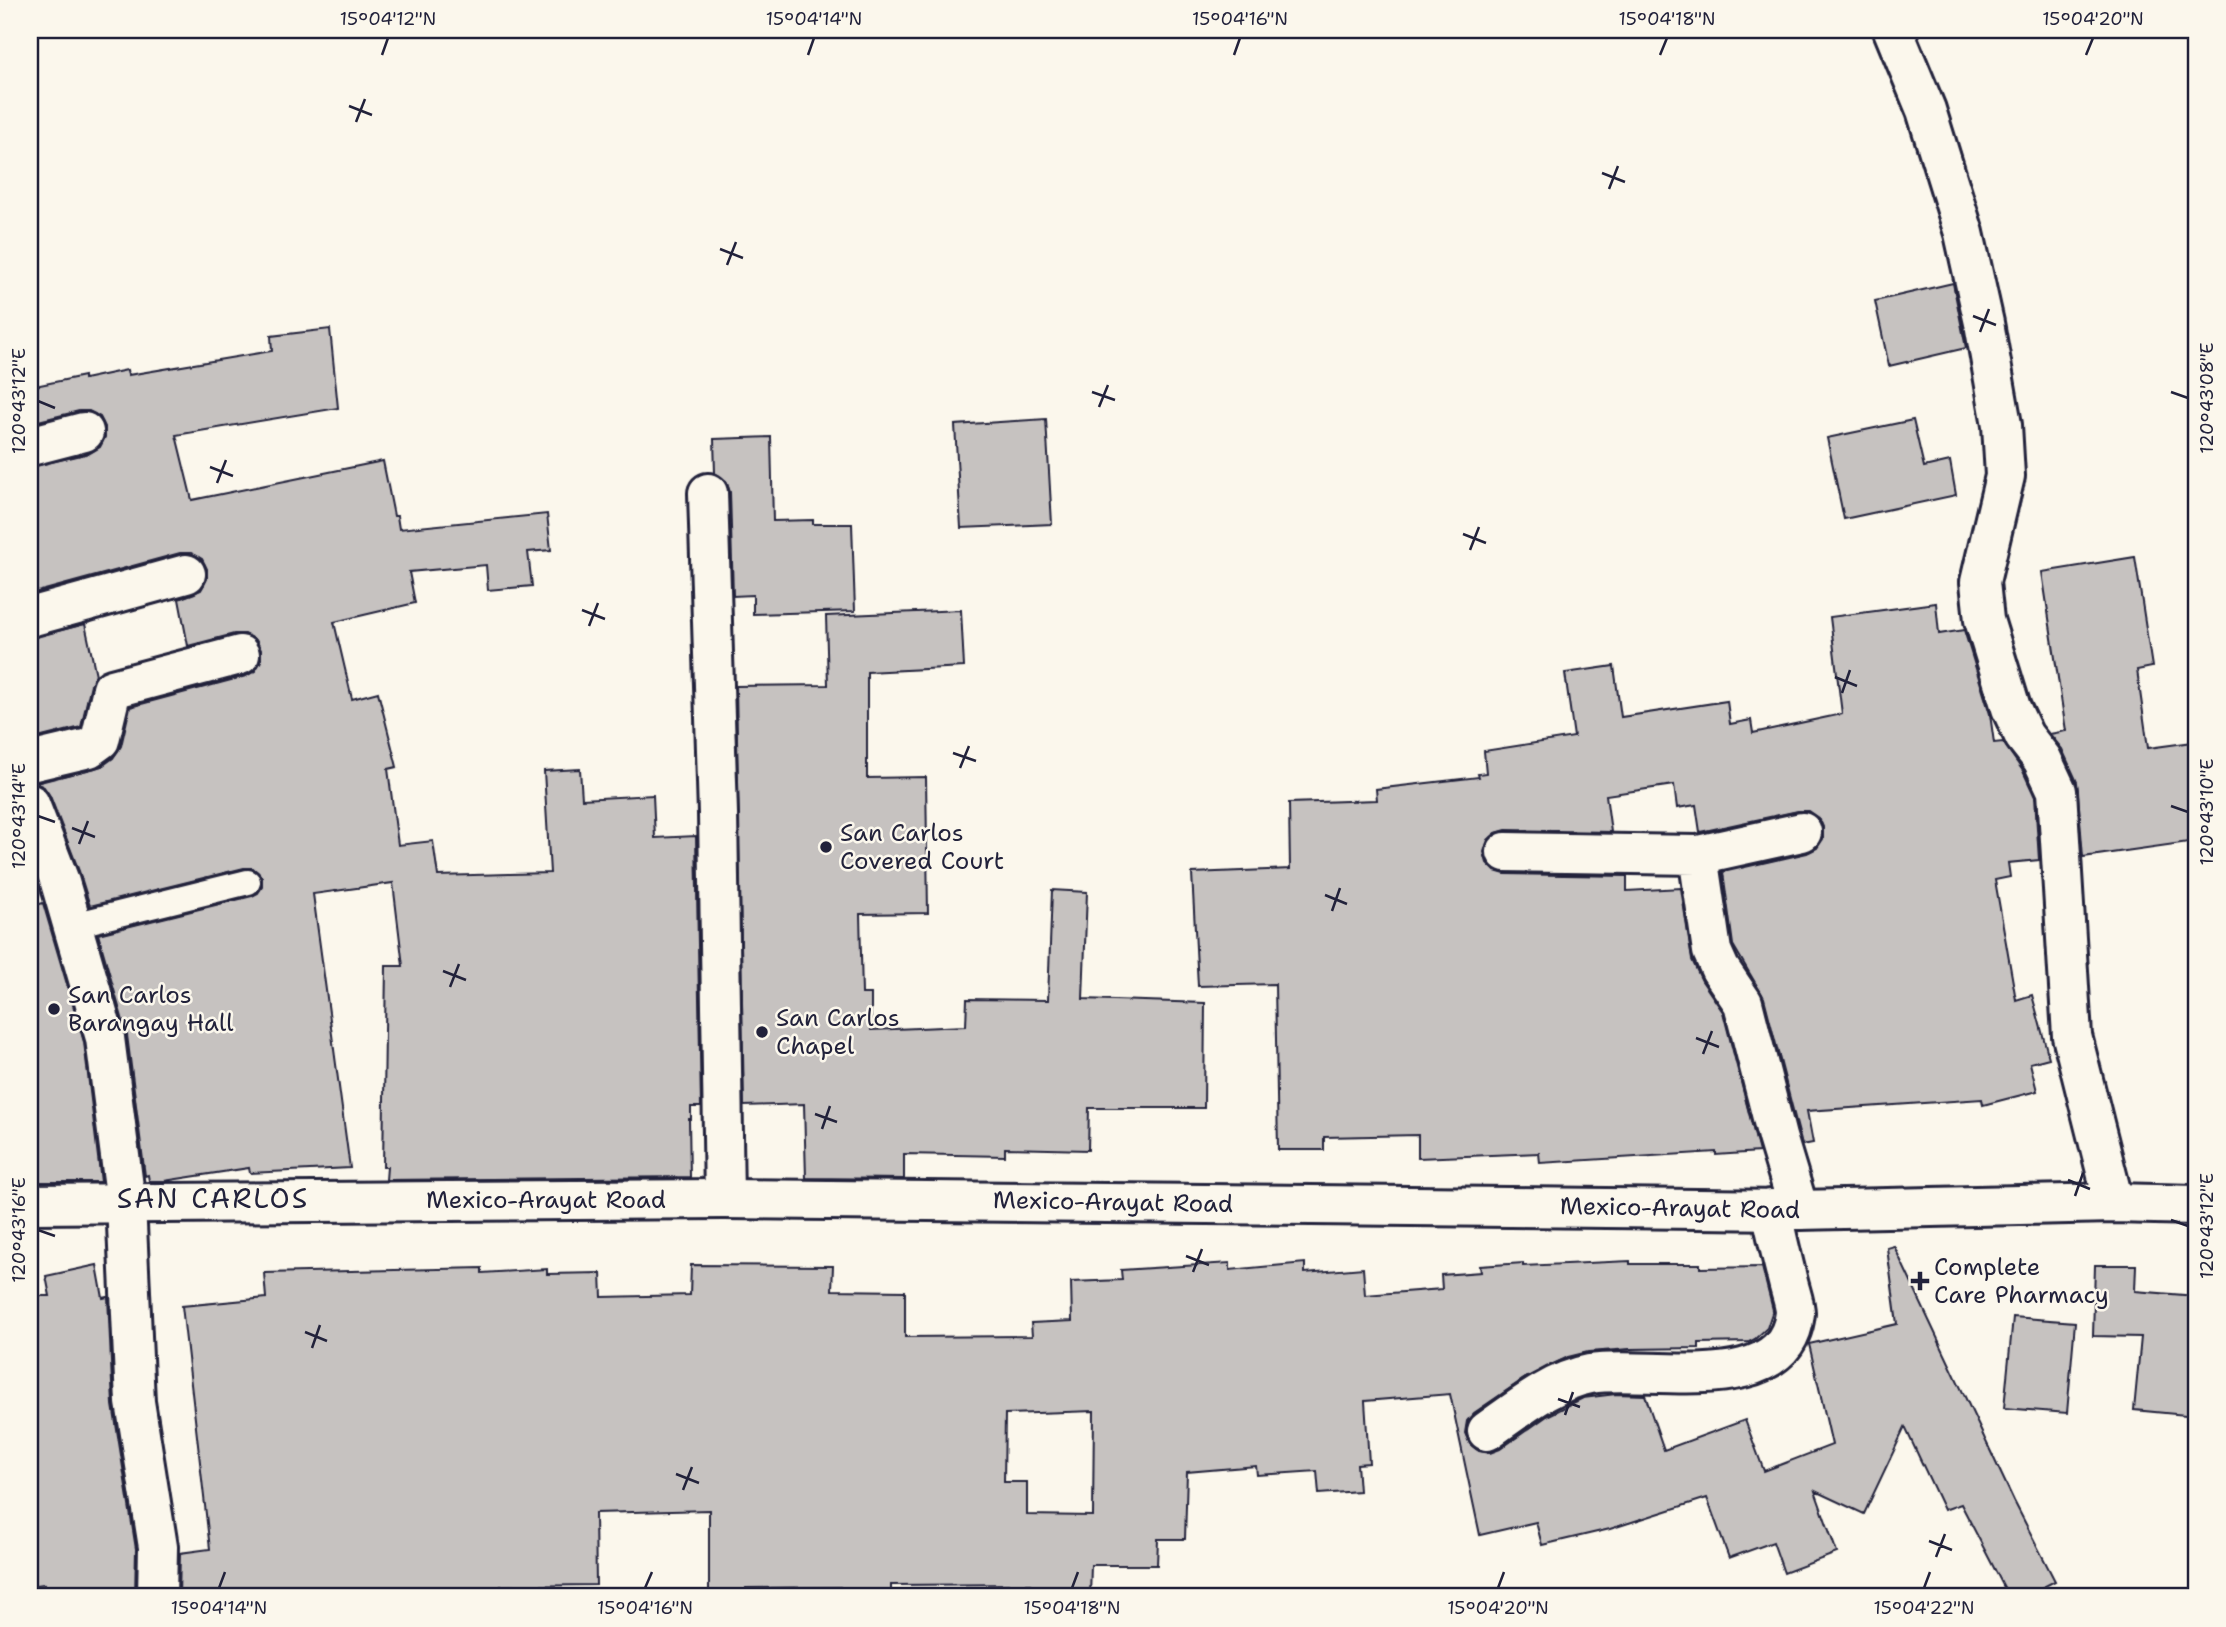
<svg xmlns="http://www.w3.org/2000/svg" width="2226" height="1627" viewBox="0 0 2226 1627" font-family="'Shantell Sans',sans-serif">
  <rect width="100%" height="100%" fill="#fbf7ec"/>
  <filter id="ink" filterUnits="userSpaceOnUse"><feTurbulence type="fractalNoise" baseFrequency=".0143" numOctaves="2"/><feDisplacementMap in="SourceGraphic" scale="14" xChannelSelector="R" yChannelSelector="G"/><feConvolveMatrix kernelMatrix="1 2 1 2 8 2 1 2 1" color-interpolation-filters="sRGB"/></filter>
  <g filter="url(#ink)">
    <path fill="#c6c2c0" stroke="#22223b" stroke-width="2" fill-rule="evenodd" d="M1953 283 1966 348 1889 366 1875 301Z
      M330 329 338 408 176 435 192 500 383 461 394 516H397L399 529 547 514 551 550 528 552 532 586 488 590 486 565 409 572 415 603 334 622 352 699 378 692 397 767 388 769 398 845 433 841 438 876 550 873 544 771 580 769 582 799 653 795 655 838 696 836 701 1107H691V1119H689L690 1177 386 1180 387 1167H383L386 966H403L393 883 313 894 350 1168 250 1173 249 1168 164 1181H149L148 1175 145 1176 127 1035 98 934 252 896 258 893 262 887V878L253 868H244L90 906 79 871 50 796 44 787 36 783 102 766 113 758 121 746 130 707 246 676 255 671 261 661V650L256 640 245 634H234L188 646 179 599 201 590 207 579V569L202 559 191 553H180L30 594V467L90 453 100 447 105 437V427L100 417 89 411H79L30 423V387L84 376V379L127 370 128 375 272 351 271 336Z
      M1046 419 1052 524 961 528 955 425Z
      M1913 420 1924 467 1950 461 1956 495 1844 519 1827 438Z
      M771 437 773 521 813 520V524H852L855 611 753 614V595L733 596 730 492 726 481 715 473 714 439Z
      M2135 557 2152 667 2137 670 2148 748 2192 742 2196 769V841L2083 857 2077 782 2062 749 2050 734 2066 731 2042 572Z
      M1936 603 1939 634 1964 630 1990 714 1994 743 2003 742 2023 771 2035 797 2039 860 2008 863 2010 877 1995 880 2016 1000 2032 995 2049 1058 2030 1063 2037 1091 1983 1105 1982 1099 1807 1111 1813 1143 1802 1145 1764 998 1733 945 1723 872 1807 853 1817 848 1823 839V827L1819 818 1809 811H1798L1700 832 1696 805 1677 808 1674 785 1606 795 1611 832 1506 830 1496 833 1488 840 1484 852 1487 863 1495 871 1505 874 1627 876V891L1681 888 1692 960 1702 981 1723 1012 1759 1152 1716 1155V1152L1540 1163 1539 1153 1418 1158V1135L1324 1137V1150H1278L1275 984 1198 986 1192 873 1290 869 1289 803 1377 800 1376 789 1479 777 1478 774 1486 773 1484 751 1574 737 1565 673 1614 666 1621 717 1727 701 1730 724 1751 720 1753 733 1842 714 1830 617Z
      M961 610 964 667 867 672V778L926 777 928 913 860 914 862 994H871V1030L966 1026 967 999 1048 1000 1052 890 1087 892 1083 999 1205 1003 1204 1108H1089L1088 1150 1005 1148V1156L904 1154V1179L806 1178 804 1104 744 1106 736 686 828 685 826 616Z
      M85 624 96 675 91 684 81 727 30 740V638Z
      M43 903 84 1042 101 1182H30V907Z
      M1894 1246 2014 1501 2055 1581 2024 1597H2009L1961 1504 1944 1510 1905 1427 1864 1514 1815 1491 1837 1553 1784 1573 1773 1542 1729 1558 1707 1498 1610 1529 1542 1545 1536 1522 1480 1535 1450 1394 1365 1401 1369 1463 1357 1464 1359 1491 1319 1494 1317 1471 1257 1475 1256 1466 1187 1472 1185 1539H1158L1157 1565H1091L1090 1597H1030L1031 1584 891 1585V1593L840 1594V1587L746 1588V1597H709V1510L595 1513 596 1585 501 1586 502 1597H179L180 1553 210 1549 182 1306 266 1298 264 1273 482 1268V1273L547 1269V1274L601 1273 602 1297 690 1295 691 1265 833 1266 832 1290 905 1291V1337L1032 1336 1031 1323 1072 1321 1071 1282 1122 1280 1121 1270 1230 1263V1270L1305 1263V1273L1363 1268 1365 1295 1442 1289 1441 1275 1481 1272 1480 1266 1523 1263V1266L1630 1261V1264H1700V1268L1762 1267 1773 1310 1767 1328 1755 1339 1749 1342 1699 1343V1348L1630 1349 1588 1352 1568 1357 1525 1378 1474 1413 1467 1421 1465 1433 1470 1444 1479 1451 1490 1453 1500 1449 1547 1416 1583 1398 1616 1394 1645 1395 1664 1450 1745 1420 1764 1471 1832 1445 1809 1344 1897 1324 1887 1248ZM1094 1411 1093 1516 1027 1515V1482H1004L1005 1414Z
      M97 1265 103 1298 108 1297 113 1405 136 1549 135 1597H46L44 1584 30 1586V1296H50L46 1276Z
      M2095 1265H2136L2135 1291 2196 1296V1416L2134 1410 2141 1337 2093 1336Z
      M2013 1317 2075 1322 2067 1413 2004 1408Z"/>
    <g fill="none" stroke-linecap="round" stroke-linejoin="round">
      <defs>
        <path id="service" d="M74 925 248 882"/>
        <path id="minor" d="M1893 30 1926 110 1964 233 1984 323 2002 425 2005 476 1980 582 1984 620 2011 708 2024 736 2042 759 2057 791 2072 1036 2114 1203
          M30 446 84 432
          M708 493 718 814 724 1199
          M30 617 186 574
          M30 762 89 748 100 740 112 689 240 655
          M30 804 59 879 105 1038 126 1203 135 1402 158 1547 157 1597
          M1506 852 1698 855 1802 832
          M1698 855 1712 951 1720 969 1743 1003 1777 1137 1799 1210
          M1487 1431C1518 1409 1552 1381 1590 1374 1648 1364 1786 1401 1795 1313 1795 1304 1790 1291 1788 1282 1782 1258 1776 1233 1771 1209"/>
        <path id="secondary" d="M30 1204 724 1199 1799 1210 2114 1203 2196 1205"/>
      </defs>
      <use href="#service" stroke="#22223b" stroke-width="30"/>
      <use href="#minor" stroke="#22223b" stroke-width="44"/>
      <use href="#secondary" stroke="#22223b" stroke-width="44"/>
      <use href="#service" stroke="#fbf7ec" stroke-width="24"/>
      <use href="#minor" stroke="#fbf7ec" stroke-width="38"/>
      <use href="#secondary" stroke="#fbf7ec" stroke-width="38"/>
    </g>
  </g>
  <path fill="none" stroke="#22223b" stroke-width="2.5" d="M382 55 388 38M808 55 814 38M1234 55 1240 38M1660 55 1667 38M2086 55 2093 38M349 106 372 115M356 122 365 99M1602 173 1625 182M1609 189 1618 166M720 249 743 258M727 265 736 242M1973 316 1996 325M1980 332 1989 309M1092 392 1115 400M2171 392 2188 398M38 401 55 408M1099 407 1108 385M210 467 233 476M217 483 226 460M1463 534 1486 543M1470 550 1479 527M582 610 605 619M589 626 598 603M1835 677 1857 686M1842 693 1850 670M953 753 976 761M960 768 969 746M2171 806 2188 812M38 816 55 822M72 828 95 837M79 844 88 821M1325 895 1347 904M1332 911 1340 888M443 971 466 980M450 987 459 964M1696 1038 1719 1047M1703 1054 1712 1031M815 1114 837 1122M822 1129 830 1106M2068 1180 2090 1189M2075 1196 2083 1173M2171 1220 2188 1226M38 1230 55 1236M1186 1256 1209 1265M1193 1272 1202 1249M305 1332 327 1341M312 1348 320 1325M1558 1399 1580 1407M1565 1415 1573 1392M676 1474 699 1483M683 1490 692 1467M1929 1541 1952 1550M1936 1557 1945 1534M219 1588 225 1572M645 1588 652 1572M1072 1588 1078 1572M1498 1588 1504 1572M1924 1588 1930 1572"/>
  <g fill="#22223b" stroke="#fbf7ec" stroke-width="2.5">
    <circle cx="826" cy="847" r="7"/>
    <circle cx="54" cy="1009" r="7"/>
    <circle cx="762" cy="1032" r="7"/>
    <path d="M1916.5 1270.5h7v7h7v7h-7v7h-7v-7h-7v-7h7z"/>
  </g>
  <g text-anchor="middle" stroke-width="5" stroke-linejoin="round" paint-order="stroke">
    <g font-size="24" fill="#22223b" stroke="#fbf7ec" text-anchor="start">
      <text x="840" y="841">San Carlos<tspan x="840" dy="28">Covered Court</tspan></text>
      <text x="68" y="1003">San Carlos<tspan x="68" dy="28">Barangay Hall</tspan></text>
      <text x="776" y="1026">San Carlos<tspan x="776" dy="28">Chapel</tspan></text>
      <text x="1934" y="1275">Complete<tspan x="1934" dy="28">Care Pharmacy</tspan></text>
    </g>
    <g font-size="24" fill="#22223b" stroke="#fbf7ec">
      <text x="546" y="1208">Mexico-Arayat Road</text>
      <text transform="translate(1113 1202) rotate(1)" y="8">Mexico-Arayat Road</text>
      <text transform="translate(1680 1208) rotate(1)" y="8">Mexico-Arayat Road</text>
    </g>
    <g font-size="28" letter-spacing="2" fill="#22223b" stroke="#fbf7ec">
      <text x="213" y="1208">SAN CARLOS</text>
    </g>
  </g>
  <rect width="2226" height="1627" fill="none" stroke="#fbf7ec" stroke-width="77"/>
  <rect x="38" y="38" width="2150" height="1550" fill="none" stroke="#22223b" stroke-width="2.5"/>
  <g font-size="18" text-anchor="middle" fill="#22223b">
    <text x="388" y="25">15°04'12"N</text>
    <text x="814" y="25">15°04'14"N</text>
    <text x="1240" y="25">15°04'16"N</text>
    <text x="1667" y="25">15°04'18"N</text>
    <text x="2093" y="25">15°04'20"N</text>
    <text transform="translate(2207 398) rotate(-90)" y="6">120°43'08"E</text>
    <text transform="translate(19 401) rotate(-90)" y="6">120°43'12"E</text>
    <text transform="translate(2207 812) rotate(-90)" y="6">120°43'10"E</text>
    <text transform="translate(19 816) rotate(-90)" y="6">120°43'14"E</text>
    <text transform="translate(2207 1226) rotate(-90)" y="6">120°43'12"E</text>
    <text transform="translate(19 1230) rotate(-90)" y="6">120°43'16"E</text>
    <text x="219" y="1614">15°04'14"N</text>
    <text x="645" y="1614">15°04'16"N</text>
    <text x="1072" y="1614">15°04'18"N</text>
    <text x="1498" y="1614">15°04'20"N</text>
    <text x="1924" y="1614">15°04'22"N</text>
  </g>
</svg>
